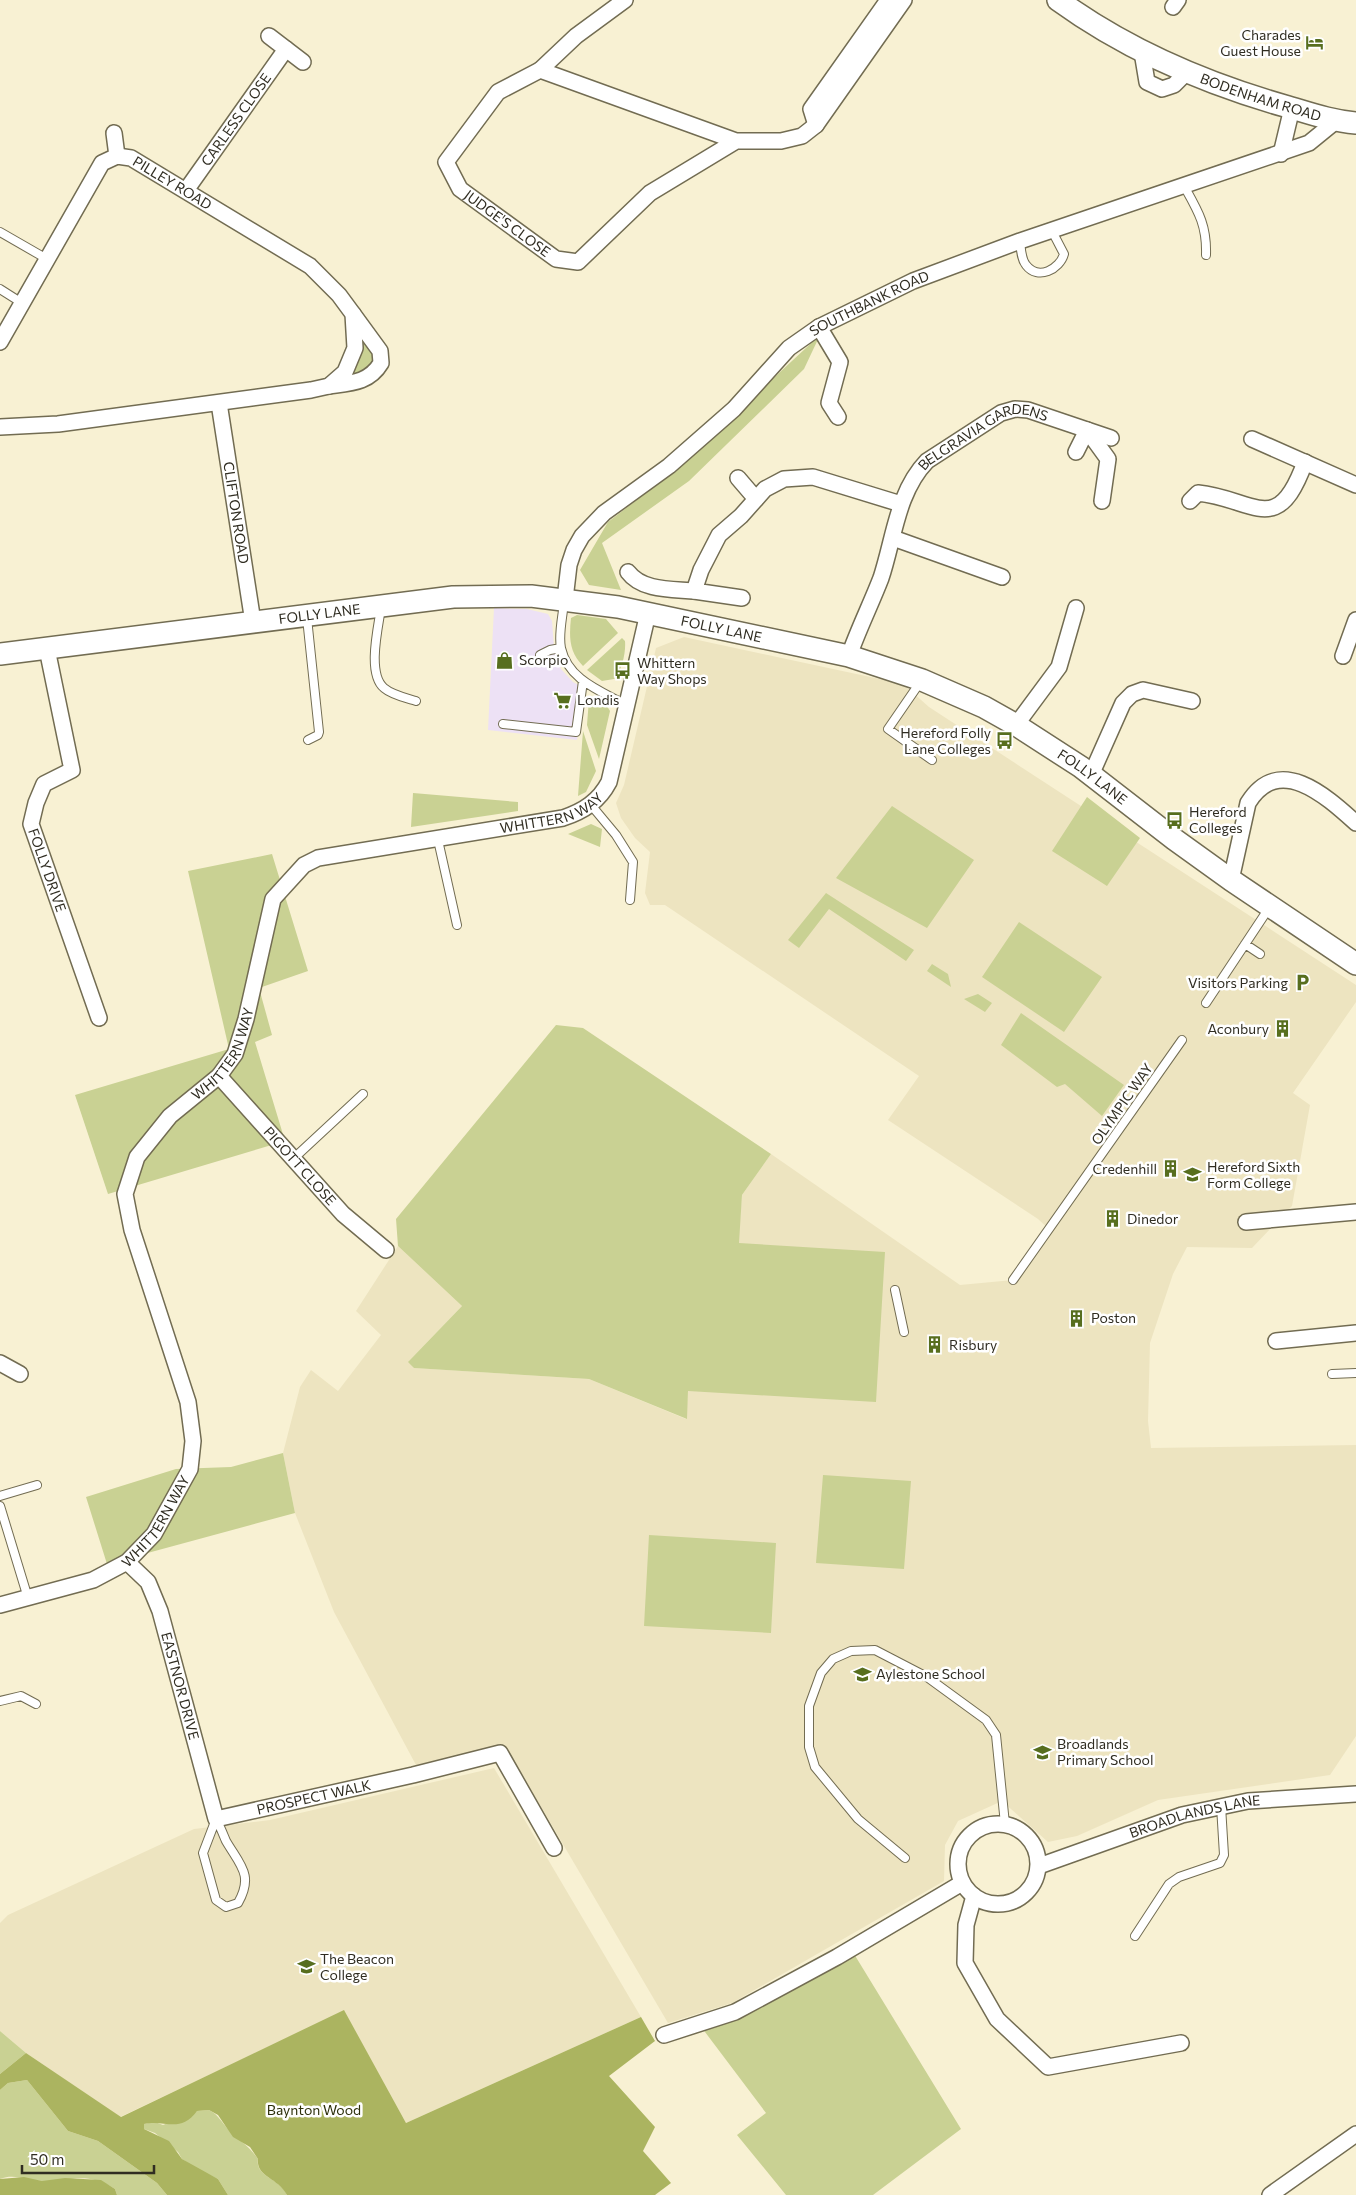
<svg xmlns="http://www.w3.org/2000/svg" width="1356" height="2195" viewBox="0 0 1356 2195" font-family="Commissioner,sans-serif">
  <rect width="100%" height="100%" fill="#f8f1d3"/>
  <path fill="#ede1f5" d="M494 608 527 609 548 614 552 621 554 647 561 669 573 682 584 688 577 740 488 730Z"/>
  <path fill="#ede4c0" d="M684 637 903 684 929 707 1356 985V1002L1293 1093 1310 1105 1292 1206 1252 1248 1187 1247 1173 1274 1150 1343 1148 1421 1151 1448 1356 1445V1736L1330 1775 1158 1800 1077 1836 1048 1842 1002 1801 958 1821 945 1845 944 1881 732 2003 668 2023 510 1754 500 1746 416 1765 334 1612 295 1513 283 1453 300 1387 311 1370 338 1391 381 1335 356 1311 398 1246 462 1306 409 1361 414 1368 589 1379 686 1419 688 1391 738 1243 742 1195 771 1154 960 1285 1013 1280 1050 1230 1038 1219 888 1120 919 1076 665 905H650L645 893 650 852 635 838 621 818 616 803 624 785 656 648Z
    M494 1768 641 2017 406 2123 344 2011 120 2117 26 2053 0 2031V1923L8 1915 194 1829 270 1820Z"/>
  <path fill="#c9d193" d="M353 314 381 363 352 383Z
    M820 335 804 369 689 481 602 543 621 590 589 585 580 570 608 522 668 476Z
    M577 615 606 619 618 633 583 666C569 652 569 637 571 618Z
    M622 638 625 641C626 653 622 670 614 679L602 681 587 670Z
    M591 696 605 703 610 711 599 759 587 725 589 699Z
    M583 731 596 771 586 792 578 796Z
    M413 793 518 802V811L411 827Z
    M1087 797 1140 838 1107 886 1052 851Z
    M892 806 974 860 927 928 836 878Z
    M591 824 602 829 600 847 568 834Z
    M272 854 308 971 259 988 272 1035 255 1042 285 1141 108 1194 75 1095 229 1049 188 871Z
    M826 893 914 950 906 961 829 909 799 948 788 940Z
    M1019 922 1102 977 1064 1032 982 977Z
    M932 964 948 974 951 987 927 971Z
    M978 994 992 1003 985 1012 964 999Z
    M1021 1013 1124 1085 1102 1116 1065 1084 1057 1087 1001 1045Z
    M556 1025 583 1028 771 1154 742 1195 739 1243 885 1252 876 1402 688 1391 687 1419 589 1379 414 1368 408 1362 462 1306 398 1246 396 1219Z
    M283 1453 295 1513 107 1564 86 1497 176 1469 231 1467Z
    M823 1475 911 1481 904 1569 816 1563Z
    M649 1535 776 1543 771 1633 644 1626Z
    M851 1949 961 2129 873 2195H786L737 2135 766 2113 699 2024Z
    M0 2031 26 2053 0 2074Z
    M27 2080 68 2131 98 2141 157 2183 167 2195H117L115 2189C87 2171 72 2181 43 2181 28 2181 15 2173 0 2179V2090L8 2083Z
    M209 2110C219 2115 221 2122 229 2130 239 2140 250 2147 258 2159 255 2177 278 2177 287 2195H228L218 2179 195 2168 182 2159 178 2152 155 2133 144 2129 143 2124 155 2122 163 2125 197 2111Z"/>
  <path fill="#abb460" d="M344 2010 406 2123 641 2017 655 2041 609 2076 655 2127 643 2151 671 2183 655 2195H287C277 2177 256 2177 258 2159L250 2147 233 2137 218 2115 209 2110 197 2111C180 2134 165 2119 144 2124V2129L169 2141 182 2159 218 2179 228 2195H167L157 2183 98 2141 68 2131 27 2080 8 2083 0 2090V2074L26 2053 121 2117Z
    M24 2177 42 2181 65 2178 101 2180 115 2189 117 2195H0V2179Z"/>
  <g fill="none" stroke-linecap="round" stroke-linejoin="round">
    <defs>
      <path id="lane" d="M1184 186C1198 211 1207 225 1206 255
        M0 232 47 259
        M1020 241C1021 249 1021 259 1026 265 1038 281 1060 269 1064 254L1052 231
        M0 289 22 303
        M564 601C563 616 558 634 561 648 568 680 601 691 626 705
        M381 608C378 628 367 674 384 688 392 695 406 698 416 701
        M307 618 319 732 318 735 308 740
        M540 655 550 650 561 648
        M921 681 888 729 932 760
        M503 724 576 732 583 681
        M591 805 616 835 633 862 630 900
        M438 840 457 925
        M1245 944 1260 954
        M1206 1003 1269 908
        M293 1159 363 1094
        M1013 1280 1182 1040
        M895 1290 904 1332
        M1332 1374 1356 1373
        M0 1496 37 1485
        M0 1506 28 1598
        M0 1701 21 1696 36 1704
        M216 1819C220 1826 223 1834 226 1841 240 1865 254 1875 238 1903L226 1907 216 1900 203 1853Z
        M905 1858 858 1819 815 1767 809 1747V1706L821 1673 833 1659 851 1651 875 1650 927 1677 986 1720 996 1735 1005 1824
        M1135 1936 1169 1884 1179 1877 1220 1863 1224 1855 1221 1806"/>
      <g id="street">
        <path d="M1173 7 1178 0"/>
        <path d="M286 49 303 62"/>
        <path d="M1142 52 1147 82 1162 89 1174 85 1186 73"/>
        <path d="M540 70 576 36 625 0"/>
        <path d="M816 125 811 109 888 0"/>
        <path d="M114 133 117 156"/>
        <path id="s1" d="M736 141 540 70 498 92 446 162 460 189 556 259 578 262 650 193 736 141H781L802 136 816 125 904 0"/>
        <path d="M1281 154 1292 108"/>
        <path id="s2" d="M187 189 286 49 269 36"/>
        <path d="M819 327 840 362 829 403 838 417"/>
        <path id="s3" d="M0 342 102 163 117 156 131 158 310 266 339 295 353 314 355 348 345 372 329 386 311 390 58 424 0 427"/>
        <path d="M329 386C351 383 369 383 381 363L380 351 353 314"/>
        <path id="s4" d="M219 403 253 622"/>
        <path d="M1252 439 1356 485"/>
        <path d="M1076 452 1087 430 1108 459 1102 501"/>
        <path d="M738 478 756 499"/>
        <path d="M1190 501 1198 493C1255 499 1277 539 1305 462"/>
        <path d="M893 538 1002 577"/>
        <path d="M628 572C642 591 672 589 694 591"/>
        <path d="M742 598 694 591 701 570 719 535 741 516 765 489 784 479 813 477 901 504"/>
        <path id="s5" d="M565 599 569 565 574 550 582 536 604 513 669 466 734 409 789 348 819 327 913 281 1020 241 1309 143 1336 121"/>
        <path id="s6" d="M47 649 72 770 44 784 36 803 31 824 99 1018"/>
        <path id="s7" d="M849 656C858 630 871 604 881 578 894 539 897 492 927 461L1001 413 1015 409 1028 410 1111 438"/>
        <path d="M1343 656 1356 620"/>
        <path d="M1016 725 1059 667 1076 608"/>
        <path d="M1091 775 1123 703 1132 694 1143 690 1192 701"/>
        <path d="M1231 880 1248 803C1279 753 1326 796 1356 823"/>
        <path id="s8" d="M219 1076 343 1214 386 1250"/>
        <path d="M1246 1222 1356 1212"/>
        <path d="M1276 1341 1356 1333"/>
        <path d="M0 1363 20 1374"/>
        <path id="s9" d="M127 1562 148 1582 160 1611 216 1819 413 1775 500 1753 554 1848"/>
        <path id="s10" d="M0 1605 93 1580 127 1562 154 1534 190 1469 193 1441 188 1402 132 1230 125 1194 137 1157 170 1116 219 1076 235 1054 246 1019 273 899 304 865 318 858 563 818C584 811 599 801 609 782L648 613"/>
        <circle cx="998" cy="1864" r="40"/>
        <path id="s11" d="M1039 1866 1182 1815 1248 1801 1356 1794"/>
        <path d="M974 1896 966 1925 965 1963 997 2019 1048 2067 1181 2043"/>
        <path d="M664 2035 735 2012 837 1957 962 1883"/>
        <path d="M1270 2195 1356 2134"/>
      </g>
      <g id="secondary">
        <path id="s12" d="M1058 0C1127 50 1204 83 1285 106 1309 113 1331 121 1356 123"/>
        <path id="s13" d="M0 654 453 597 531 596 618 607 849 656 922 680 984 707 1016 725 1081 767 1174 839 1231 880 1356 964"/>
      </g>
    </defs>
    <use href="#lane" stroke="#726c52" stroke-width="10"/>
    <use href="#street" stroke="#726c52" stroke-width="18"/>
    <use href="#secondary" stroke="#726c52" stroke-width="24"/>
    <use href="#lane" stroke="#fff" stroke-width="8"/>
    <use href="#street" stroke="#fff" stroke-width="15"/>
    <use href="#secondary" stroke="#fff" stroke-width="21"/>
  </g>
  <defs>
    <symbol id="hotel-bare" viewBox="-9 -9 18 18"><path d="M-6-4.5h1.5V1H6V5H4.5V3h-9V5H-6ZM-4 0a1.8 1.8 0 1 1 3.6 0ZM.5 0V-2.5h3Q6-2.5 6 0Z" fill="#576e1e" stroke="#fff" stroke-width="2.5" paint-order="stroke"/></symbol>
    <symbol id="shop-bare" viewBox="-9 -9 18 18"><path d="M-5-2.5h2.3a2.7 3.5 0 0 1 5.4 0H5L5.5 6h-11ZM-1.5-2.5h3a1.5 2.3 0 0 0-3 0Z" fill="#576e1e" stroke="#fff" stroke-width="2.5" paint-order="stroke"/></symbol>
    <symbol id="bus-bare" viewBox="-9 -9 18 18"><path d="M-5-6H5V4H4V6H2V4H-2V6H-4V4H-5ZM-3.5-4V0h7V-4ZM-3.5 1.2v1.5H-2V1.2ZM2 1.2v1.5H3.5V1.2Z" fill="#576e1e" stroke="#fff" stroke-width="2.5" paint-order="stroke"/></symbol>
    <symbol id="supermarket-bare" viewBox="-9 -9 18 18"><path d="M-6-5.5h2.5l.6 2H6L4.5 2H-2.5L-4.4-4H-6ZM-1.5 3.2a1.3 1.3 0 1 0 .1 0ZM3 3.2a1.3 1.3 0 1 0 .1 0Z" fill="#576e1e" stroke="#fff" stroke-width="2.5" paint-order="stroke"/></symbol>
    <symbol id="parking-bare" viewBox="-9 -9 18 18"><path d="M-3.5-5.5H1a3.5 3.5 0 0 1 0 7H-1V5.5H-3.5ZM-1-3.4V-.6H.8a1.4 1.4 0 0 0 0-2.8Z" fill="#576e1e" stroke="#fff" stroke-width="2.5" paint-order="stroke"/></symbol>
    <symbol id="building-bare" viewBox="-9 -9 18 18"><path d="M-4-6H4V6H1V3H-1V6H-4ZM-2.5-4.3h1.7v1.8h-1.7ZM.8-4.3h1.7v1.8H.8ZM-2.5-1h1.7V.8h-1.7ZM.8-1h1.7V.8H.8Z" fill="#576e1e" stroke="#fff" stroke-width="2.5" paint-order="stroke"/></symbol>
    <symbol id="university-bare" viewBox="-9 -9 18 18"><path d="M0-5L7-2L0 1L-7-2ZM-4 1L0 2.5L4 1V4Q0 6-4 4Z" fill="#576e1e" stroke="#fff" stroke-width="2.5" paint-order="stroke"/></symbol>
    <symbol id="school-bare" viewBox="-9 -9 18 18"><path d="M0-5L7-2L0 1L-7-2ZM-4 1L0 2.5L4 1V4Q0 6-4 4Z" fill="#576e1e" stroke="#fff" stroke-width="2.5" paint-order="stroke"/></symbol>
  </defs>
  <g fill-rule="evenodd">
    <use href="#hotel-bare" x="1302" y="30" width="25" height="25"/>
    <use href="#shop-bare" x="492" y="648" width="25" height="25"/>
    <use href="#bus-bare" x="610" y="658" width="25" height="25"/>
    <use href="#supermarket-bare" x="550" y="688" width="25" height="25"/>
    <use href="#bus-bare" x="992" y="728" width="25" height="25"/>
    <use href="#bus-bare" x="1162" y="808" width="25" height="25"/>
    <use href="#parking-bare" x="1290" y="970" width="25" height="25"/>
    <use href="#building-bare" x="1270" y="1016" width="25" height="25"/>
    <use href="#building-bare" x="1158" y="1156" width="25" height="25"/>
    <use href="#university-bare" x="1180" y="1162" width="25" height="25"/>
    <use href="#building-bare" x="1100" y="1206" width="25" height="25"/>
    <use href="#building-bare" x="1064" y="1306" width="25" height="25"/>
    <use href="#building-bare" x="922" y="1332" width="25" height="25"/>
    <use href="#school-bare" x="850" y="1662" width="25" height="25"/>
    <use href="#school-bare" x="1030" y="1740" width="25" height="25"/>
    <use href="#school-bare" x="294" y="1954" width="25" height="25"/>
  </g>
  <g text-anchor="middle" stroke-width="5" stroke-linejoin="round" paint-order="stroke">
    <g font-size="14" fill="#302d22" stroke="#fff" text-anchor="start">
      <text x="1301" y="40" text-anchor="end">Charades<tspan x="1301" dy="16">Guest House</tspan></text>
      <text x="519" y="665">Scorpio</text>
      <text x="637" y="668">Whittern<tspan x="637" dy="16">Way Shops</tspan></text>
      <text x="577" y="705">Londis</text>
      <text x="991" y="738" text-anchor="end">Hereford Folly<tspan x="991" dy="16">Lane Colleges</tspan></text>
      <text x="1189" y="817">Hereford<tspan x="1189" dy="16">Colleges</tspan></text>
      <text x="1288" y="988" text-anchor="end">Visitors Parking</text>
      <text x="1269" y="1034" text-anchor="end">Aconbury</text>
      <text x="1207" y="1172">Hereford Sixth<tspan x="1207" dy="16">Form College</tspan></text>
      <text x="1157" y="1174" text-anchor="end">Credenhill</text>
      <text x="1127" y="1224">Dinedor</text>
      <text x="1091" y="1323">Poston</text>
      <text x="949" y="1350">Risbury</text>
      <text x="876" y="1679">Aylestone School</text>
      <text x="1057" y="1749">Broadlands<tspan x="1057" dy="16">Primary School</tspan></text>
      <text x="320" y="1964">The Beacon<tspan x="320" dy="16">College</tspan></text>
    </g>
    <g font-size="14" fill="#302d22" stroke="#fff">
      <text dy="5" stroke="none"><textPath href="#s12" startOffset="226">BODENHAM ROAD</textPath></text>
      <text dy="5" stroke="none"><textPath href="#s2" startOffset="85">CARLESS CLOSE</textPath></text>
      <text dy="5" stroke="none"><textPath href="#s3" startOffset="285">PILLEY ROAD</textPath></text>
      <text dy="5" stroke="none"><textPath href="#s1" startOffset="432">JUDGE'S CLOSE</textPath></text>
      <text dy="5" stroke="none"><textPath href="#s5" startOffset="439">SOUTHBANK ROAD</textPath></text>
      <text dy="5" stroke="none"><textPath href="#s7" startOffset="275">BELGRAVIA GARDENS</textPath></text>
      <text dy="5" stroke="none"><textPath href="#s4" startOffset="111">CLIFTON ROAD</textPath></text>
      <text dy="5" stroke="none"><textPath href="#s13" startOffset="322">FOLLY LANE</textPath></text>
      <text dy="5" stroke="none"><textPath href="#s13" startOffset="728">FOLLY LANE</textPath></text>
      <text dy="5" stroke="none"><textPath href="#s13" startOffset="1132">FOLLY LANE</textPath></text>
      <text dy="5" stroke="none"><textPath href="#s10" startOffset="1175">WHITTERN WAY</textPath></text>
      <text dy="5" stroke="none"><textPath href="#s6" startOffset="246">FOLLY DRIVE</textPath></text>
      <text dy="5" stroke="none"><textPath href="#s10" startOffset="709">WHITTERN WAY</textPath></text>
      <text transform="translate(1122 1104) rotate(-55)" y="5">OLYMPIC WAY</text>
      <text dy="5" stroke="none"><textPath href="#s8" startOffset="121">PIGOTT CLOSE</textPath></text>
      <text dy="5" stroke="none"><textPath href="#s10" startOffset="185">WHITTERN WAY</textPath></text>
      <text dy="5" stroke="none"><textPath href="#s9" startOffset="138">EASTNOR DRIVE</textPath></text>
      <text dy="5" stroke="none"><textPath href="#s9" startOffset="376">PROSPECT WALK</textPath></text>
      <text dy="5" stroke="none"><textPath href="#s11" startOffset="164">BROADLANDS LANE</textPath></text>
    </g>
    <g font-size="14" fill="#2d300b" stroke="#fff">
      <text x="314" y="2115">Baynton Wood</text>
    </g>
  </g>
  <path d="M22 2165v8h132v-8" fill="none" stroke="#302d22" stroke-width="2.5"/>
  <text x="30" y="2165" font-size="15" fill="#302d22" stroke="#ffffff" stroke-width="4" paint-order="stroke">50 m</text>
</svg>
